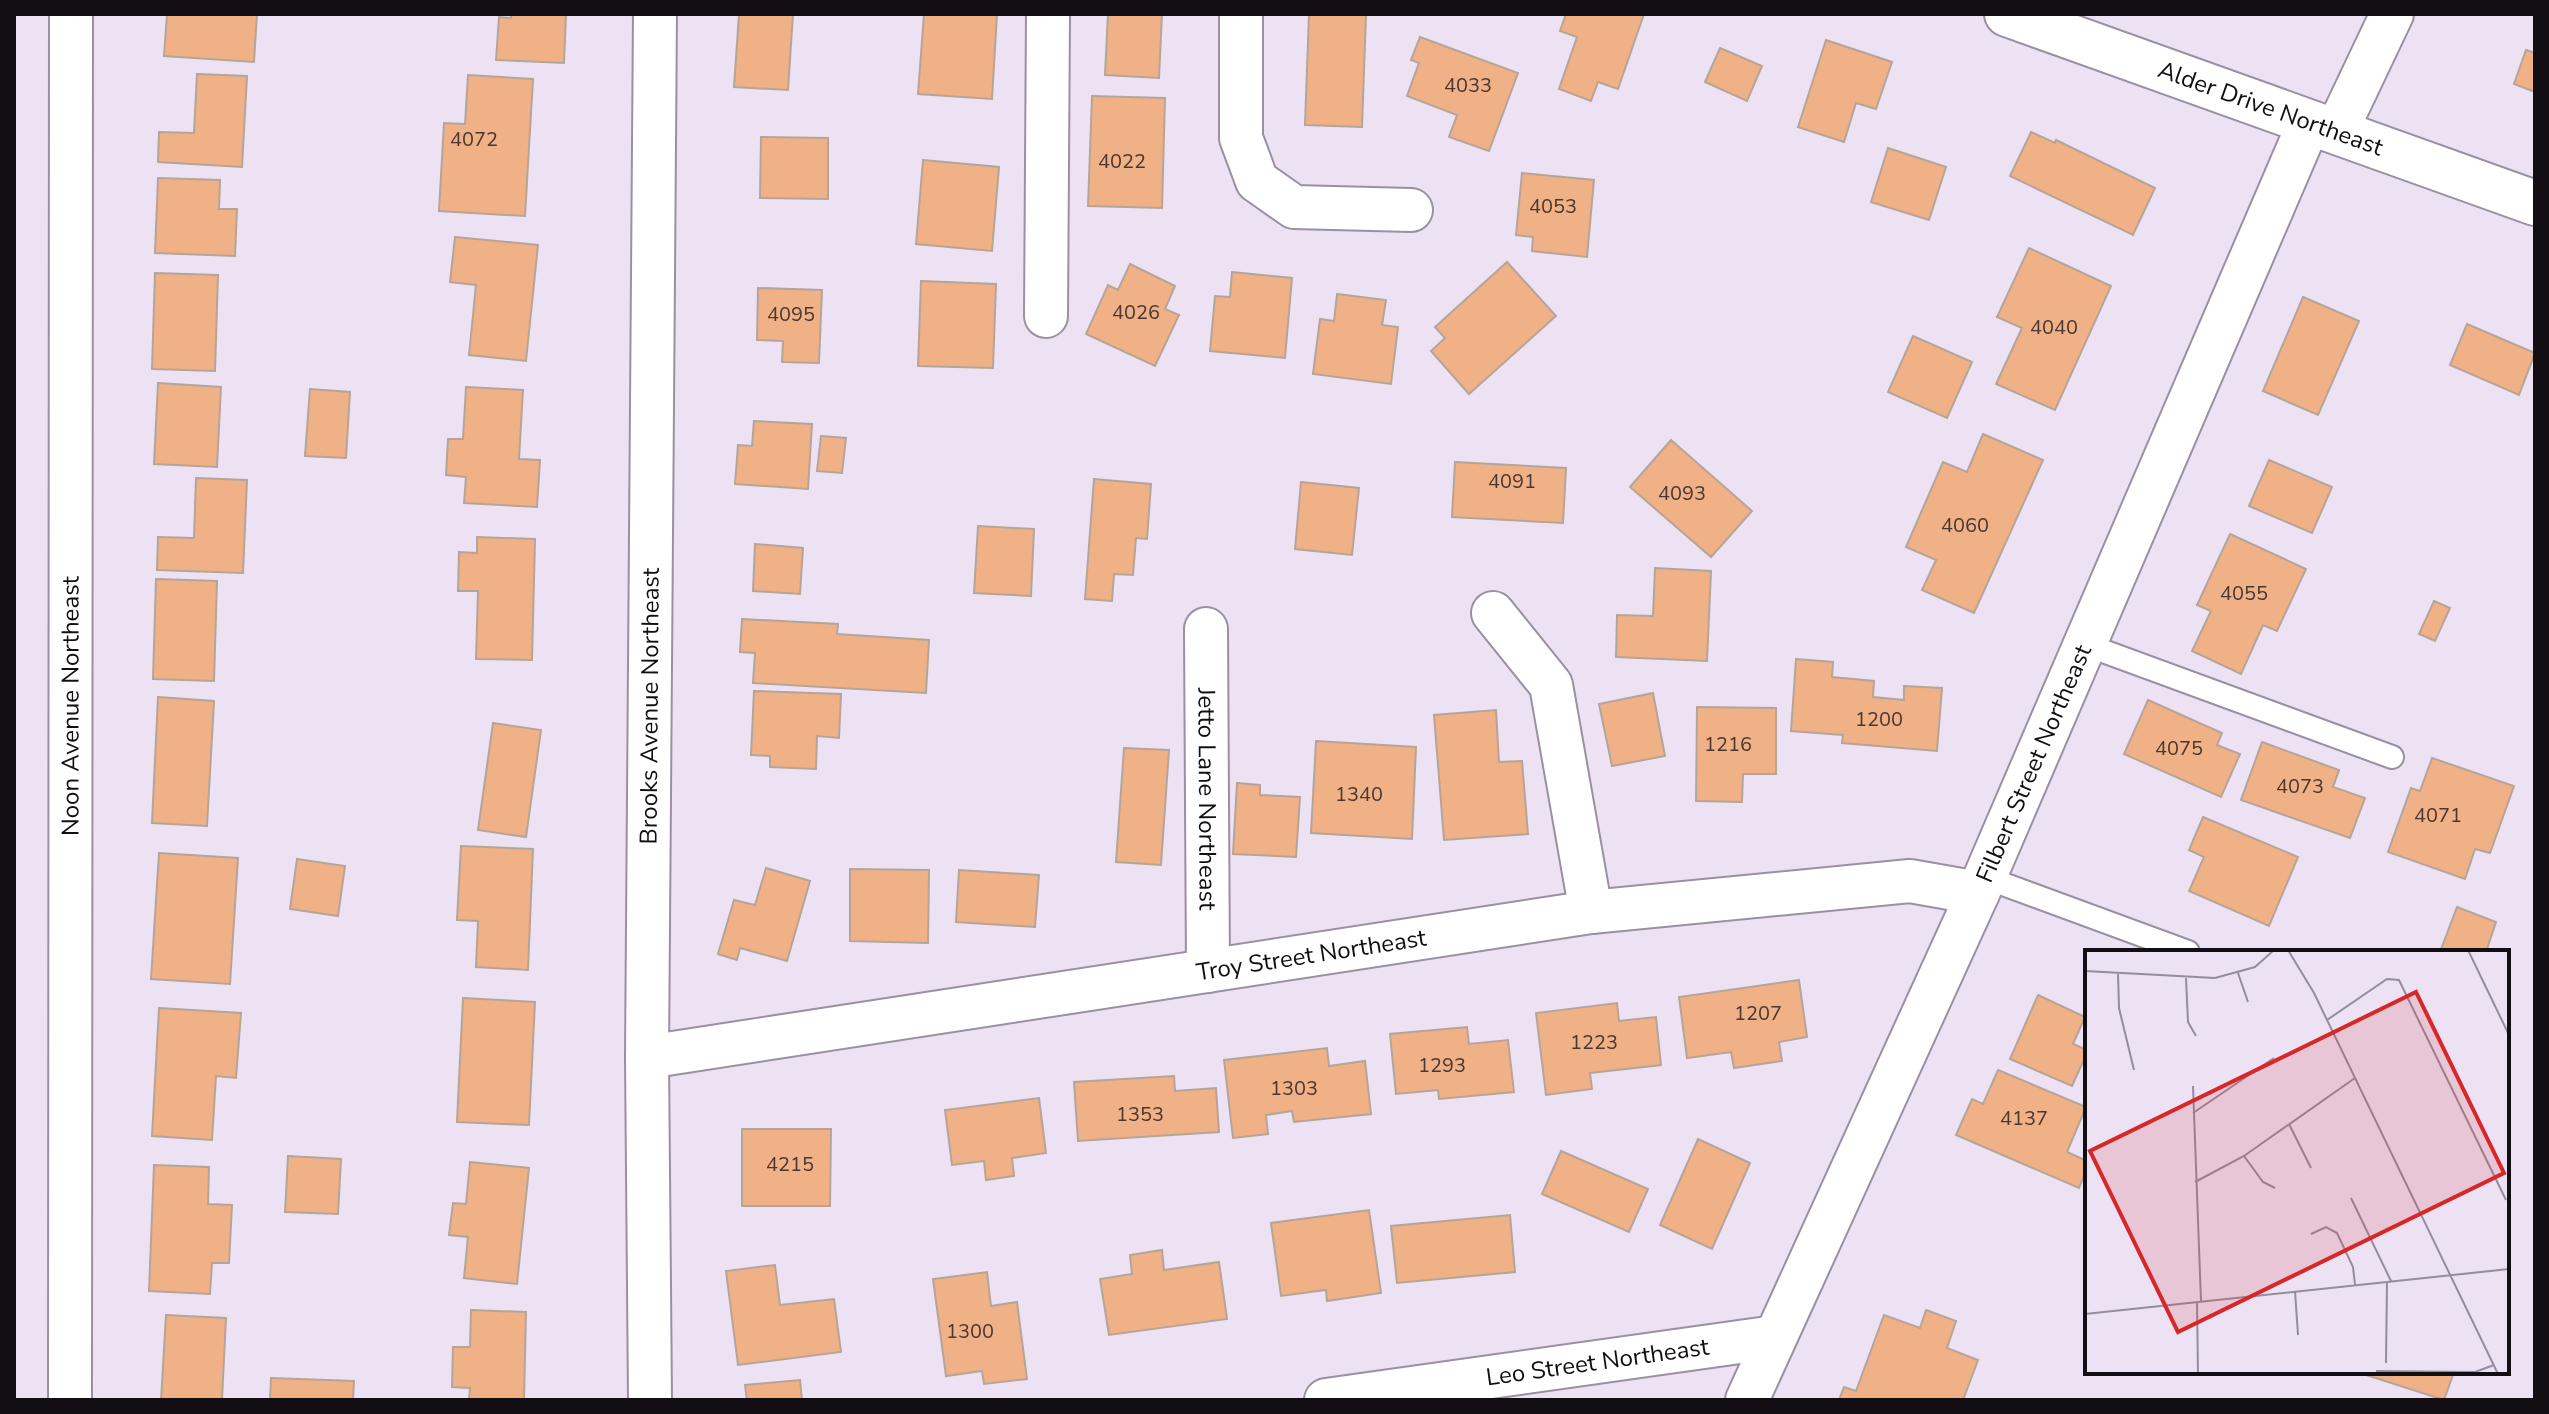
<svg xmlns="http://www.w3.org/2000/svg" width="2549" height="1414" viewBox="0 0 2549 1414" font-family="'Nunito Sans',sans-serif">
  <rect width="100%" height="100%" fill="#ece2f4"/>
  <path fill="#f0b187" stroke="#b6a499" stroke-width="2" d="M167 14H257L254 62 164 56Z
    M511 14H566L564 63 496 60 499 17 511 18Z
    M739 14H793L788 90 734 87Z
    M924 14H997L992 99 918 94Z
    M1108 14H1162L1159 78 1105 75Z
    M1309 14H1366L1362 127 1305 125Z
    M1566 14H1644L1618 89 1598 82 1591 101 1559 89 1577 37 1560 31Z
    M1420 37 1518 73 1489 151 1449 137 1457 115 1407 96 1419 63 1411 60Z
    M1826 40 1892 62 1876 109 1856 103 1844 142 1798 127Z
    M1720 48 1762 66 1747 101 1705 82Z
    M2526 50 2535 53V92L2514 84Z
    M197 74 247 76 242 167 158 162 159 132 194 133Z
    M468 75 533 79 525 216 439 211 444 123 465 124Z
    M1092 96 1165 98 1162 208 1088 206Z
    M2031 132 2055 143 2056 140 2155 188 2133 235 2010 176Z
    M761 137 828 138V199L760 198Z
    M1888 148 1946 167 1929 220 1871 202Z
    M923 160 999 167 992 251 916 244Z
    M1522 173 1594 180 1587 257 1532 251 1533 237 1516 235Z
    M158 178 220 180 219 209H237L235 256 155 253Z
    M455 237 538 245 526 361 469 355 476 285 450 282Z
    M2029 248 2111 286 2055 410 1996 384 2022 328 1997 317Z
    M1507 262 1556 316 1469 394 1431 351 1445 338 1435 327Z
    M1130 264 1175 286 1165 309 1179 315 1155 366 1086 334 1108 285 1118 290Z
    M1232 272 1292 278 1285 358 1210 351 1215 296 1230 297Z
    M155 273 218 275 215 371 152 369Z
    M921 281 996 284 993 368 918 366Z
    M758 288 822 290 819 363 782 362 783 341 757 340Z
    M1337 294 1386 300 1382 325 1398 327 1391 384 1313 374 1320 319 1334 321Z
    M2303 297 2359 321 2318 415 2263 391Z
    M2467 324 2535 353 2519 395 2450 365Z
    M1913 336 1972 362 1947 418 1888 392Z
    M158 383 221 387 217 467 154 464Z
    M466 387 523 390 519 459 540 460 537 507 464 503 466 477 446 475 448 439H463Z
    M310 389 350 392 346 458 305 456Z
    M754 421 812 424 808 489 735 484 738 445 752 446Z
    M1983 434 2043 460 1974 613 1922 590 1936 560 1906 547 1943 462 1967 472Z
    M821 436 846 438 842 473 817 471Z
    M1671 440 1752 511 1711 557 1630 487Z
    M2269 460 2332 487 2312 533 2249 506Z
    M1455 462 1566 468 1563 523 1452 517Z
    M196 478 247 480 243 573 157 570 158 537 194 538Z
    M1094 479 1151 484 1147 539 1136 538 1133 575 1114 574 1112 601 1085 599Z
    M1301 482 1359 488 1352 555 1295 549Z
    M978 526 1034 529 1031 596 974 593Z
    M2230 534 2306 569 2277 631 2263 625 2241 674 2192 651 2211 611 2197 605Z
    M477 537 535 539 532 660 476 659 478 591H458L459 552 477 553Z
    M755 544 803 548 800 594 753 591Z
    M1655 568 1711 571 1707 661 1616 657 1617 615 1653 616Z
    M156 579 217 581 214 681 153 679Z
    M2434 601 2450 608 2435 641 2419 634Z
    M742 619 838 624 837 634 929 640 926 693 753 683 755 653 740 652Z
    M1796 659 1833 662 1832 677 1874 681 1873 697 1904 700V686L1942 688 1937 751 1842 743 1843 735 1791 731Z
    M754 691 841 694 839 738 817 736 816 769 770 767V756L751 755Z
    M1653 693 1665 756 1612 766 1599 704Z
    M158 697 214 701 207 826 152 823Z
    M2148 700 2222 733 2217 745 2240 754 2221 797 2124 754Z
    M1697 707 1776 708V774H1743L1742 802 1696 801Z
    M1496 710 1499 762 1522 761 1528 834 1444 840 1434 715Z
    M493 723 541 730 526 837 478 830Z
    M1316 741 1416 747 1412 839 1311 833Z
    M2262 742 2339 770 2333 787 2365 798 2350 838 2241 800Z
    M1124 748 1169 750 1161 865 1116 862Z
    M2432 758 2514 786 2490 853 2475 849 2465 879 2388 852 2411 788 2420 791Z
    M1237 783 1260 785V795L1300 797 1296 857 1233 854Z
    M2203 817 2298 857 2269 926 2189 891 2204 857 2189 850Z
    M461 846 533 849 528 970 476 967 478 921 457 920Z
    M159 853 238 858 230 984 151 979Z
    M297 859 345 866 338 916 290 909Z
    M766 868 810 881 787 961 740 948 737 960 718 954 734 900 755 905Z
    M850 869 929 870 928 943 850 941Z
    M959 870 1039 875 1035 927 956 922Z
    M2457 907 2496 922 2486 952H2440Z
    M1799 980 1807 1037 1779 1042 1782 1061 1734 1068 1731 1052 1687 1058 1679 997Z
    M2038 995 2085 1017 2073 1044 2087 1050V1053L2072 1086 2010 1059Z
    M463 998 535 1002 529 1125 457 1122Z
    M1617 1003 1619 1021 1656 1017 1661 1065 1590 1073 1592 1089 1546 1095 1536 1013Z
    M159 1008 241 1013 236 1078 216 1076 212 1140 152 1136Z
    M1467 1027 1469 1044 1508 1040 1514 1092 1439 1099 1438 1090 1396 1094 1390 1034Z
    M1327 1048 1329 1066 1365 1061 1371 1114 1294 1122 1292 1111 1266 1115 1268 1134 1233 1138 1224 1060Z
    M1998 1070 2086 1107 2067 1152 2087 1161V1169L2079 1188 1956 1135 1972 1099 1983 1104Z
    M1174 1076 1175 1091 1216 1088 1219 1132 1078 1141 1074 1082Z
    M1039 1098 1046 1153 1012 1158 1014 1176 986 1180 984 1161 952 1165 945 1110Z
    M742 1129H831L830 1206H742Z
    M1698 1139 1750 1163 1712 1249 1660 1225Z
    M1561 1151 1648 1189 1629 1232 1542 1194Z
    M288 1156 341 1159 338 1214 285 1212Z
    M470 1162 529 1168 517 1284 464 1278 468 1237 449 1235 453 1203 466 1204Z
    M154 1165 209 1167 208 1204 232 1205 229 1263H212L210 1294 149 1291Z
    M1369 1210 1381 1293 1327 1301 1326 1290 1281 1296 1271 1223Z
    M1510 1215 1515 1272 1397 1283 1391 1226Z
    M1162 1250 1164 1270 1219 1262 1227 1319 1109 1335 1100 1279 1132 1274 1130 1255Z
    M775 1265 780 1305 834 1299 841 1352 738 1365 726 1271Z
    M987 1272 991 1306 1017 1302 1027 1379 984 1384 982 1371 946 1376 933 1279Z
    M471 1310 526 1312 524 1400H469L470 1388 452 1387 453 1347H470Z
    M1926 1310 1956 1321 1947 1348 1978 1360 1963 1400H1839L1844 1387 1856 1391 1884 1315 1920 1328Z
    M166 1315 226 1318 222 1400H161Z
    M2357 1372H2454L2444 1400Z
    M271 1378 354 1381 353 1400H270Z
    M800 1380 802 1400H747L745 1385Z"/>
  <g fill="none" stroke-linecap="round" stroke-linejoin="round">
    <defs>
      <path id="service" d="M2084 644 2392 757
        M1984 877 2188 952"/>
      <g id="minor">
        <path d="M1241 14V138L1257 181 1294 207 1411 210"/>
        <path d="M2336 132 2392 14"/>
        <path d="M1046 316 1048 14"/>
        <path d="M1493 613 1551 685 1591 912"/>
        <path id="s1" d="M1206 629 1208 971"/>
        <path id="s2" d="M647 1057 1591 912 1910 881 1978 893"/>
        <path id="s3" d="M70 1400 71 14"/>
        <path id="s4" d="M650 1400 647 1057 655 14"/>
        <path id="s5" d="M1326 1400 1775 1337"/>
        <path id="s6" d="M1747 1400 1978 893 2309 123"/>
      </g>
      <g id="tertiary">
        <path id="s7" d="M2007 14 2535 203"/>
      </g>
    </defs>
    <use href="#service" stroke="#9a90a1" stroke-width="26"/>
    <use href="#minor" stroke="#9a90a1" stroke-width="46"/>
    <use href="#tertiary" stroke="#9a90a1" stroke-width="48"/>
    <use href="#service" stroke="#fff" stroke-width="22"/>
    <use href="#minor" stroke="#fff" stroke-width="42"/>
    <use href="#tertiary" stroke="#fff" stroke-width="44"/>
  </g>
  <g text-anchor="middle" stroke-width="7" stroke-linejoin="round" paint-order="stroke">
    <g font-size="20" fill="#4a3731">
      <text x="1468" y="92">4033</text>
      <text x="474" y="146">4072</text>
      <text x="1122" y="168">4022</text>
      <text x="1553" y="213">4053</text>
      <text x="1136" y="319">4026</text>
      <text x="791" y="321">4095</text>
      <text x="2054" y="334">4040</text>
      <text x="1512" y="488">4091</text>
      <text x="1682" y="500">4093</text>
      <text x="1965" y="532">4060</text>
      <text x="2244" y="600">4055</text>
      <text x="1879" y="726">1200</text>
      <text x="1728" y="751">1216</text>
      <text x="2179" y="755">4075</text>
      <text x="2300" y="793">4073</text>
      <text x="1359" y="801">1340</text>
      <text x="2438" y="822">4071</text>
      <text x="1758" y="1020">1207</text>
      <text x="1594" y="1049">1223</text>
      <text x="1442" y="1072">1293</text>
      <text x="1294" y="1095">1303</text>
      <text x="1140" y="1121">1353</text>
      <text x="2024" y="1125">4137</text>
      <text x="790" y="1171">4215</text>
      <text x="970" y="1338">1300</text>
    </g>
    <g font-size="24" fill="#120e14" stroke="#fff">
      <text dy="8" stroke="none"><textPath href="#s7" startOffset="280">Alder Drive Northeast</textPath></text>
      <text dy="8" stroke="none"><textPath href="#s3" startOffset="694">Noon Avenue Northeast</textPath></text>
      <text dy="8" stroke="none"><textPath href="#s4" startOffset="694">Brooks Avenue Northeast</textPath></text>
      <text dy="8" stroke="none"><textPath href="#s6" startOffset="698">Filbert Street Northeast</textPath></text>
      <text dy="8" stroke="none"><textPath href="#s1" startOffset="170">Jetto Lane Northeast</textPath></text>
      <text dy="8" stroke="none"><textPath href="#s2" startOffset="672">Troy Street Northeast</textPath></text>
      <text dy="8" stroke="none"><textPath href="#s5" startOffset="274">Leo Street Northeast</textPath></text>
    </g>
  </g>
  <g transform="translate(2085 950)">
    <rect width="424" height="424" fill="#ece2f4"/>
    <path fill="none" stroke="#958d9a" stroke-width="2" d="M203 0 229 43 413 424M383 0 424 85M0 21 130 28 170 17 189 0M33 23 34 58 49 120M153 23 163 52M101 28 103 72 111 86M242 70 302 29 314 30 421 250M108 136 116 351M108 163 189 108M204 174 226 218M159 206 178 232 190 238M110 232 159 206 270 128M266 248 306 331M226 284 241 277 252 283 268 317 270 335M210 341 213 385M112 352 113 424M0 364 424 319M301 413 302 332M291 421 390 422 409 415"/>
    <path fill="#d62828" fill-opacity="0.15" stroke="#d62828" stroke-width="4" d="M331 42 419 223 93 382 5 201Z"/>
    <rect width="424" height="424" fill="none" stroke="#120e14" stroke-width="4"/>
  </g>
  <rect width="2549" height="1414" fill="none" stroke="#120e14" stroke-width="32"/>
</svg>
